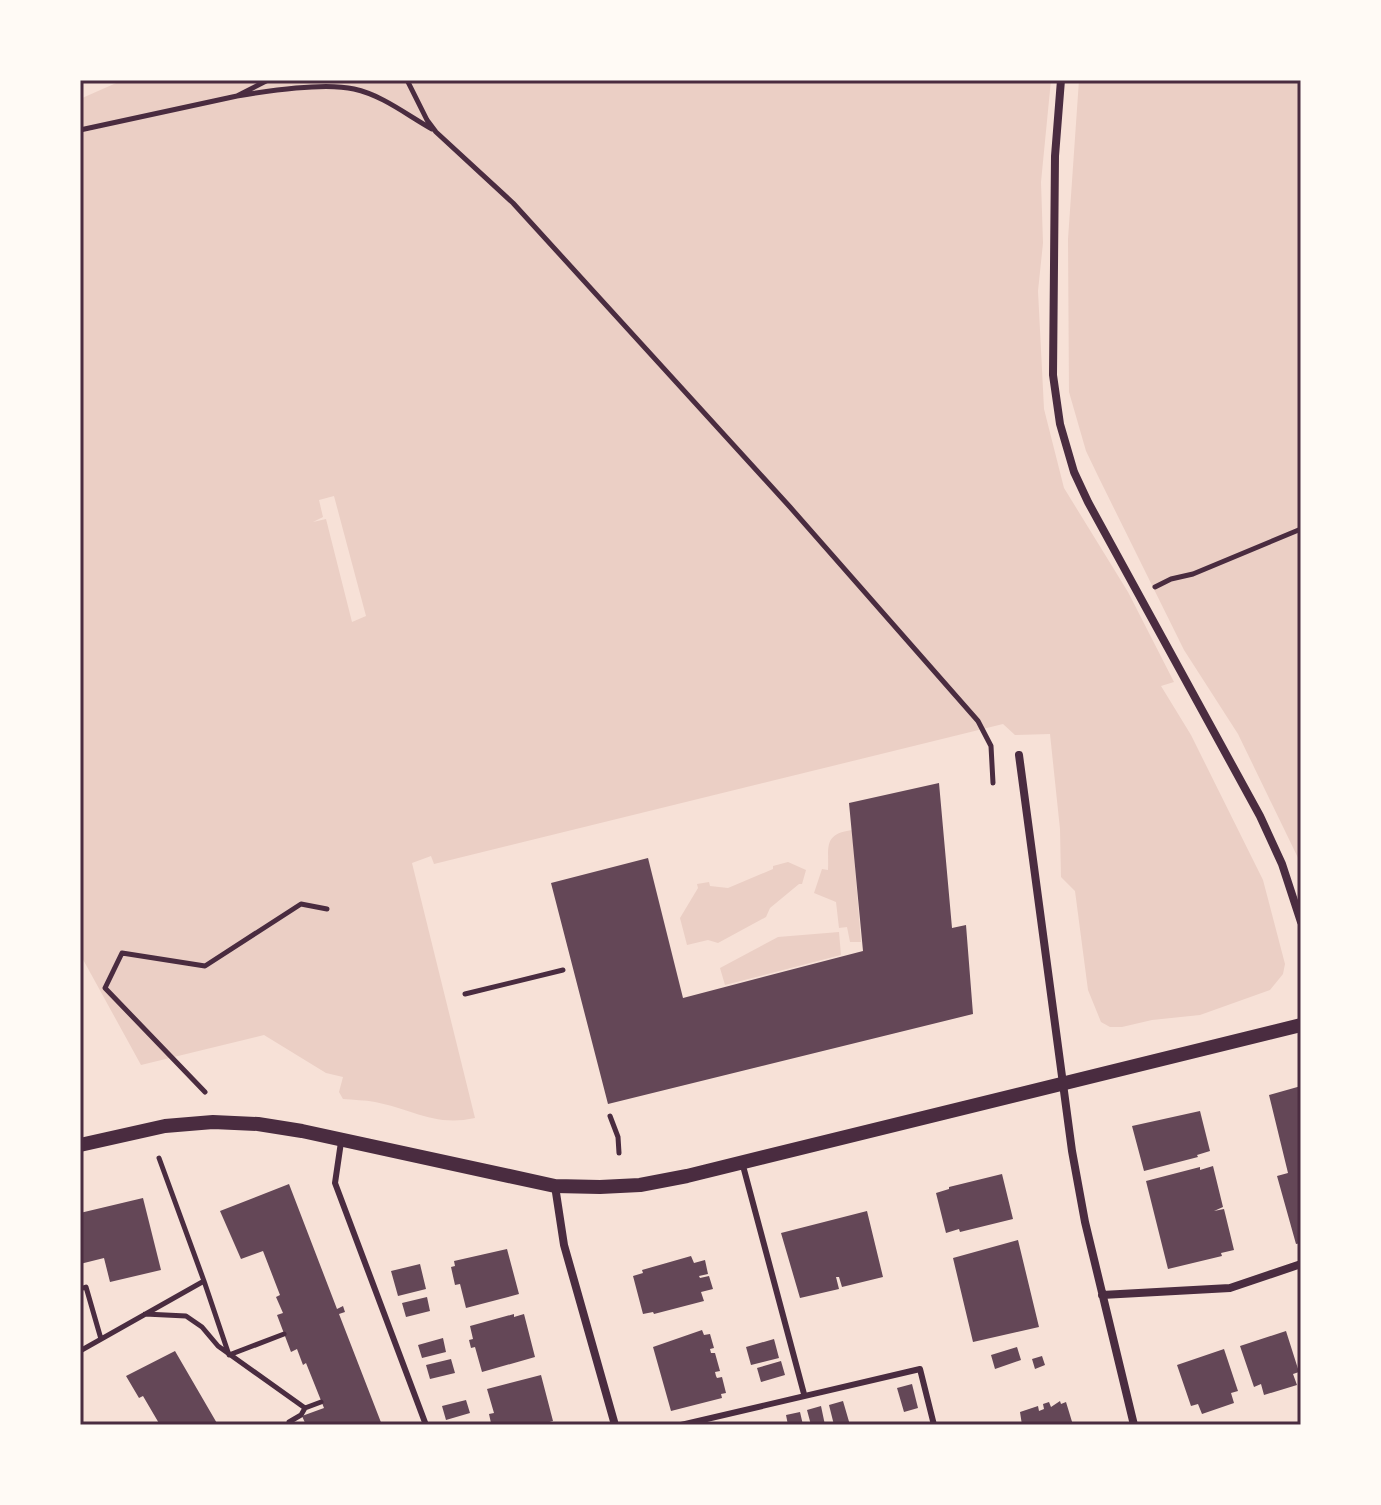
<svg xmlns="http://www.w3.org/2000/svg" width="1381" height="1505" viewBox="0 0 1381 1505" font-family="Bitter,serif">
  <rect width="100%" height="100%" fill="#f7e1d7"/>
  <path fill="#ebcfc5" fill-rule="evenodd" d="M123 80H1051L1041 182 1043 243 1038 291 1044 409 1064 488 1128 592 1174 682 1161 686 1191 735 1263 880 1285 964 1283 974 1270 990 1200 1015 1152 1020 1122 1027H1110L1101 1022 1088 990 1075 891 1061 877 1060 829 1050 734 1015 735 1003 724 434 864 431 856 412 863 475 1118C434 1127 412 1109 375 1102 365 1100 353 1100 343 1099L339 1092 343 1077 326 1073 264 1035 141 1065 80 954V99ZM334 496 366 616 352 622 326 519 313 522 323 517 319 500Z
    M1079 80H1301V864L1238 734 1184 650 1098 476 1086 451 1069 392 1068 239Z
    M852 830 861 942H850L847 927 839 928 836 902 814 893 822 869 828 870C829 847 823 834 852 830Z
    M788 862 806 870 802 884H799L770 908 766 917 718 943 708 940 687 945 680 918 698 888 697 884 709 882 710 886 728 888 773 869V866Z
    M839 932 841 955 725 985 720 968 778 937Z"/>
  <path fill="#644757" d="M939 783 952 928 966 925 973 1014 608 1104 551 883 648 858 683 998 863 951 849 803Z
    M1301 1086V1243L1296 1244 1277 1176 1288 1173 1269 1095Z
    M1200 1111 1210 1151 1197 1155 1198 1157 1144 1171 1132 1126Z
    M1213 1166 1223 1207 1214 1211 1224 1209 1234 1250 1221 1253 1222 1256 1168 1269 1146 1181 1200 1167V1170Z
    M1002 1174 1013 1219 960 1232 959 1229 946 1233 936 1193 949 1189V1187Z
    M289 1184 337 1309 343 1306 345 1312 339 1314 382 1425H306L302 1416 324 1408 306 1363 303 1365 297 1349 291 1352 277 1315 283 1313 276 1297 280 1295 263 1251 241 1259 220 1211Z
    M143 1198 161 1270 110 1282 104 1258 80 1264V1213Z
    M867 1211 883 1277 842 1287 839 1277H836L839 1289 800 1298 781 1233Z
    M1018 1240 1039 1327 973 1342 953 1258Z
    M507 1249 519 1294 466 1308 460 1284 455 1285 451 1267 455 1266 454 1261Z
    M691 1256 694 1263 705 1260 708 1274 699 1276 700 1278 709 1276 713 1289 701 1292 704 1301 654 1314 653 1312 643 1314 633 1276 643 1273 642 1270Z
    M420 1264 426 1289 398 1296 391 1271Z
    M427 1297 430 1311 406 1317 402 1303Z
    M514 1314V1317L524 1314 535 1357 482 1372 475 1347 471 1348 469 1340 473 1339 470 1326Z
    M702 1330 704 1335 710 1334 714 1348 710 1349 711 1353H715L720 1371 715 1372 716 1376 717 1378 722 1377 726 1393 721 1394 722 1398 671 1411 653 1347Z
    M1286 1331 1299 1372 1293 1374 1297 1385 1264 1395 1261 1384 1254 1387 1240 1346Z
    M443 1338 446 1352 422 1358 418 1345Z
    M774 1339 779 1358 751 1365 746 1347Z
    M1017 1347 1021 1360 995 1369 991 1355Z
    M1224 1349 1238 1391 1231 1393 1234 1403 1202 1414 1198 1404 1191 1406 1177 1365Z
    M175 1351 218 1425H160L143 1396 139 1398 126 1376Z
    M1042 1356 1045 1365 1035 1369 1032 1359Z
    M451 1359 455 1373 430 1379 426 1365Z
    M781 1361 785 1375 761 1382 757 1368Z
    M541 1375 553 1421 539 1425 491 1423 489 1414 494 1413 487 1389Z
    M912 1384 918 1408 904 1412 897 1388Z
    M466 1400 470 1413 446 1420 442 1406Z
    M843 1401 850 1425H834L829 1405Z
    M1060 1401 1061 1404 1066 1402 1073 1425H1022L1020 1412 1038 1406 1039 1411 1044 1409 1043 1404 1049 1402 1051 1407Z
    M821 1406 825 1425H811L807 1410Z
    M800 1412 803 1425H788L786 1415Z"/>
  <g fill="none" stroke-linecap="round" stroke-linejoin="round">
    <path stroke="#4a2c40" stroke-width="5" d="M407 80 427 120 436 132 513 203 790 507 978 721 991 746 993 783
      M237 96C268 91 324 82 354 89 382 95 407 115 432 129
      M80 130 237 96 268 80
      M1155 587 1171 579 1193 574 1301 529
      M465 994 563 970
      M205 1092 105 988 122 953 205 966 301 904 327 909
      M610 1116 618 1137 619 1153
      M204 1281 229 1355 284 1334
      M80 1289 86 1287 101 1339
      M145 1314 186 1316 202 1327 218 1346 305 1408 321 1402
      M80 1351 204 1281 159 1158
      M290 1425 289 1422 301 1415 305 1408"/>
    <path stroke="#4a2c40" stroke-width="6" d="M341 1142 335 1183 426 1425
      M742 1162 804 1394
      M681 1425 920 1369 934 1425"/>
    <path stroke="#4a2c40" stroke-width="8" d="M1061 80 1055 156 1053 375 1060 424 1074 472 1088 502 1260 816 1282 864 1301 922
      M1019 755 1072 1151 1085 1222 1134 1425
      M555 1186 564 1245 615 1425
      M1102 1295 1230 1288 1301 1264"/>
    <path stroke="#4a2c40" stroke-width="14" d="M80 1145 165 1126 213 1122 258 1124 302 1131 555 1186 600 1187 640 1185 687 1176 1301 1025"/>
  </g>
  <rect width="1381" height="1505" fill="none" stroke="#fffaf5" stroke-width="164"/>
  <rect x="82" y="82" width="1217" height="1341" fill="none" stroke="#4a2c40" stroke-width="3"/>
</svg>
